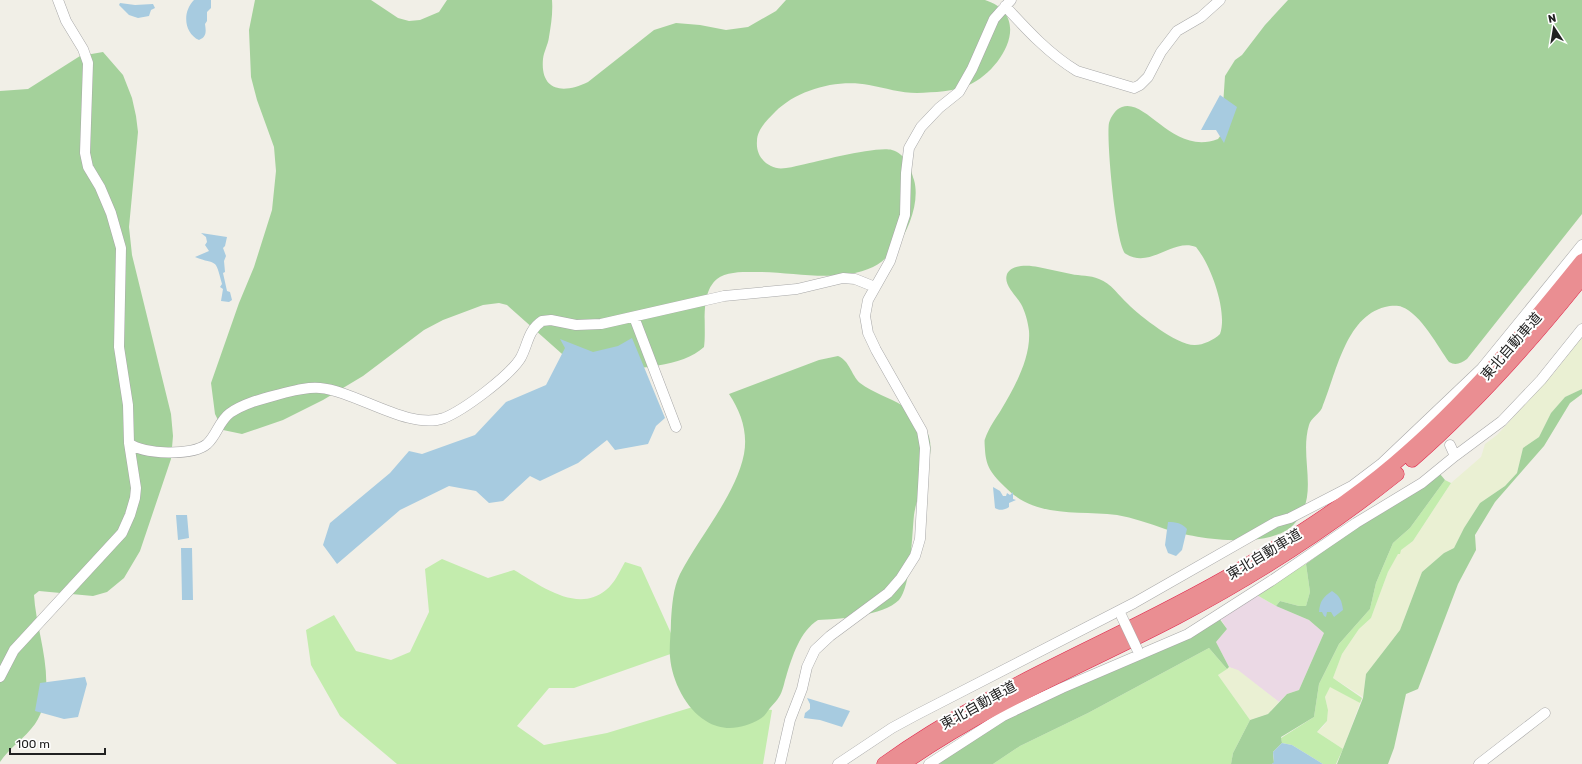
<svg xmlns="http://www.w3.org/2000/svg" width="1582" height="764" viewBox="0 0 1582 764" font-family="Rubik,'Noto Sans JP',sans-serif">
  <rect width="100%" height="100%" fill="#f1efe7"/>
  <path fill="#ebd9e5" d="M1255 594 1276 606 1309 620 1324 633 1299 690 1287 694 1279 702 1238 671 1229 667 1216 642 1227 629 1220 618Z"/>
  <path fill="#eaf0d3" d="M1582 337V389L1565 397 1551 413 1539 437 1523 448 1517 473 1505 486 1480 503 1464 528 1454 548 1444 553 1422 572 1400 630 1366 674 1363 697 1333 678 1342 654 1359 629 1371 618 1388 572 1398 553 1400 554V550L1413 541 1451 483 1481 457 1485 444 1497 435 1554 373Z
    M1229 667 1238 670 1279 702 1268 714 1250 720 1218 675Z
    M1330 686 1360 703 1343 749 1317 732 1323 727 1327 721 1328 710 1325 697Z"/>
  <path fill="#c3ecad" d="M1445 480 1451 483 1413 541 1401 550 1400 554H1398L1388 572 1371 618 1359 629 1342 654 1333 678 1362 698 1360 703 1330 687 1325 697 1328 710 1327 721 1317 732 1343 749 1336 764H1323L1292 745 1282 743 1281 738 1314 717 1319 684 1339 644 1370 609 1376 583 1393 543 1410 528Z
    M442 559 488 578 514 570C540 585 577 614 606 590 614 584 620 571 625 562L641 567 679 651 574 688H549L517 726 544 745 607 733 706 703 772 710 763 764H397L340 716 311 665 306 630 334 615 356 651 391 660 410 652 429 612 425 569Z
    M1306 564 1310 592 1306 606H1299L1280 601 1276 606 1255 594Z
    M1209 648 1227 669 1218 675 1250 720 1233 753 1231 764H993L1020 746 1088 713Z"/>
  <path fill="#a4d19b" d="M255 0H371L398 18 409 21 420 20 439 12 447 0H552C553 13 551 25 549 37 548 45 544 51 543 59 540 92 564 94 588 82L654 30 676 23 700 25 726 30 748 27 776 11 786 0H985C1034 16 1002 70 969 85 954 92 934 92 917 93 901 93 885 88 869 85 838 79 798 89 775 112 767 120 757 130 757 141 756 152 761 161 771 166 779 171 792 167 801 165 820 161 876 146 892 150 905 153 911 169 914 180 920 201 909 230 896 247 890 254 882 263 873 267 837 284 790 271 751 272 741 272 725 272 717 279 699 294 707 327 704 347 677 372 614 369 579 369L507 305 499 303 483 305 443 320 424 330 363 376 323 400 283 420 242 434 223 430 215 414 211 383 239 303 254 267 272 210 276 171 274 147 257 100 251 77 249 30Z
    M1288 0H1582V214L1467 359C1461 363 1456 366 1449 362 1438 347 1421 314 1402 307 1397 305 1390 306 1385 307 1345 317 1336 375 1322 408 1319 414 1311 418 1309 425 1299 458 1320 495 1295 523 1272 551 1195 539 1165 529 1149 523 1133 518 1117 515 1077 510 1036 519 1005 487 993 475 986 468 985 450 985 448 984 440 985 439 988 429 996 418 1001 410 1015 387 1031 357 1029 331 1028 322 1025 311 1021 304 1016 295 1003 285 1007 274 1012 264 1029 265 1038 267 1049 269 1060 272 1071 274 1080 276 1090 275 1099 279 1111 283 1119 296 1128 304 1140 316 1178 346 1195 345 1203 345 1214 340 1220 334 1228 312 1211 265 1196 247 1172 238 1151 269 1126 254 1116 248 1106 137 1109 123 1111 116 1116 109 1122 107 1147 98 1173 156 1218 139L1221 135 1225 76 1235 60 1242 55 1265 25Z
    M103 52 123 75 132 98 136 116 138 132 129 227 132 255 171 414 173 436 171 459 140 551 124 578 107 592 93 596 39 591 34 595C36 634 60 687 35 724 25 738 9 748 0 762V91L28 89 80 56Z
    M838 356C850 361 851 375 860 383 873 393 889 397 903 406 910 411 921 422 926 430 940 452 917 492 914 515 912 533 911 587 899 600 883 616 839 619 818 620 800 631 792 657 786 677 784 683 783 691 779 697 777 701 773 704 770 708 767 712 764 717 760 719 743 729 723 732 706 721 686 709 672 681 670 657 669 646 671 633 671 621 672 606 673 588 680 574 699 537 736 495 744 454 748 432 741 412 729 394L819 360Z
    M1582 389V394L1570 403 1544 446 1495 502 1475 535 1476 550 1458 584 1418 689 1406 694 1394 748 1388 764H1337L1363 698 1366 674 1400 630 1422 572 1444 553 1454 548 1464 528 1480 503 1505 486 1517 473 1523 448 1539 437 1551 413 1565 397Z
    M1440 474 1445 480 1410 528 1393 543 1376 583 1370 609 1339 644 1319 684 1314 717 1281 737 1282 743 1273 752 1274 763 1272 764H1231L1233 753 1250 720 1268 714 1287 694 1299 690 1324 633 1309 620 1276 606 1280 601 1299 606H1306L1310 592 1306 564 1355 528 1384 512Z
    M1219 618 1227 629 1216 642 1229 667 1227 669 1209 648 1088 713 1020 746 993 764H932L1004 718Z"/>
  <path fill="#a7cbe0" d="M194 0H211V8L207 12V21L205 24C206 31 207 37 199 40 184 33 182 12 194 0Z
    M120 3 135 5 153 4 155 8 151 10 149 16 138 18 129 15 119 5Z
    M1220 95 1237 107 1224 143 1216 130H1201Z
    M201 233 227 237 225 246 223 248 226 256 224 261 225 272 223 273 227 291 230 292 232 300 229 302 221 301 223 289 220 287 222 284C215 256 217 266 195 257L209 251 205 245 207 242 206 237Z
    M632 338 665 418 656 426 648 444 615 450 607 440 578 463 540 481 530 476 503 501 489 503 476 491 449 486 400 510 337 564 323 545 330 523 390 473 409 451 422 454 475 435 506 402 546 385 565 348 560 339 593 352 618 346Z
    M993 487 1000 491 1003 496H1006L1007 493 1010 495 1013 492V499L1016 500 1009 503V507C1005 510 999 511 995 508Z
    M176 515H187L189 538 178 540Z
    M1168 522C1176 522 1182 523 1187 529L1182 550 1176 556 1168 553 1165 545Z
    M181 548H192L193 600H182Z
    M1332 591C1340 596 1342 601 1343 610L1334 617 1331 612H1327L1326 617 1324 616 1322 612H1319C1320 601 1323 597 1332 591Z
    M85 677 87 684 78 717 64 719 35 711 40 683Z
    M807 698 850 711 842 727 820 720 804 718 805 713 810 709V704Z
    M1282 743 1292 745 1323 764H1272L1274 762 1273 752Z"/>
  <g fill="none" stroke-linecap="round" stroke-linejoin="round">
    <defs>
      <path id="minor" d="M1005 6C1027 30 1049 54 1077 71L1134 88 1140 85 1148 77 1161 52 1177 31 1201 17 1220 0
        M634 317 676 427
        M129 443C143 455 193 456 207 444 217 435 219 421 230 413 246 402 266 398 284 393 296 390 307 387 320 388 356 391 409 431 444 418 464 410 508 377 520 359 528 346 527 331 542 321L551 320 576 325 601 324 724 296 797 289 843 278 855 279 875 287
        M1450 445 1455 456
        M0 677 14 650 122 533 130 515 135 498 136 488 129 443 128 405 119 347 121 248 111 213 100 187 88 167 85 153 88 63 83 49 66 21 58 0
        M780 764 790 720 802 689 807 667 815 650 830 636 888 593 901 578 915 556 920 539 924 469 925 448 922 431 876 350 868 333 865 316 868 300 890 261 905 215 906 173 909 148 921 127 939 108 959 92 972 69 994 19 1011 0
        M838 764 892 728 916 715 1134 603 1276 522 1290 518 1352 486 1381 464 1482 368 1582 245
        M929 764 1003 716 1062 688 1188 634 1271 581 1356 523 1422 483 1455 456 1502 421 1541 380 1582 329
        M1479 764 1545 713"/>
      <path id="highway" d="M1412 460C1475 405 1530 343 1582 278
        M884 764C994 685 1121 639 1237 571 1292 539 1347 504 1395 463 1465 404 1525 332 1582 261
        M903 764C988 704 1085 665 1177 617 1255 576 1328 529 1397 474"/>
    </defs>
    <use href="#minor" stroke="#a8a8a8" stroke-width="11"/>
    <use href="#highway" stroke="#e0244a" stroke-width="15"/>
    <use href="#minor" stroke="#fff" stroke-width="10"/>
    <use href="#highway" stroke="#ea8e92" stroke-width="14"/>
    <defs>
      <path id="minor-bridge" d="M1121 615 1138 651"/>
    </defs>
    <use href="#minor-bridge" stroke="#a8a8a8" stroke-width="11" stroke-linecap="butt"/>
    <use href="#minor-bridge" stroke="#fff" stroke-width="10"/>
  </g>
  <g text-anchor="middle" stroke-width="4" stroke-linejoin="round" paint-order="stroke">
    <g font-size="14" fill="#212121" stroke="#fff">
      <text transform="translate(1511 346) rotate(-49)" y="5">東北自動車道</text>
      <text transform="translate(1264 554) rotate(-31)" y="5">東北自動車道</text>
      <text transform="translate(978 705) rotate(-29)" y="5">東北自動車道</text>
    </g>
  </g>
  <g transform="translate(1554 28) rotate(348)" stroke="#ffffff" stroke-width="3" paint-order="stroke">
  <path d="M0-3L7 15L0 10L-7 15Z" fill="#212121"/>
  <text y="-6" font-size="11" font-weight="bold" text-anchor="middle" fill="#212121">N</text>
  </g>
  <path d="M10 748v6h95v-6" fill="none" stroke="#212121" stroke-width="2"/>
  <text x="16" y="748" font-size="12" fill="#212121" stroke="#ffffff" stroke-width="3" paint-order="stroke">100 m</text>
</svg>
